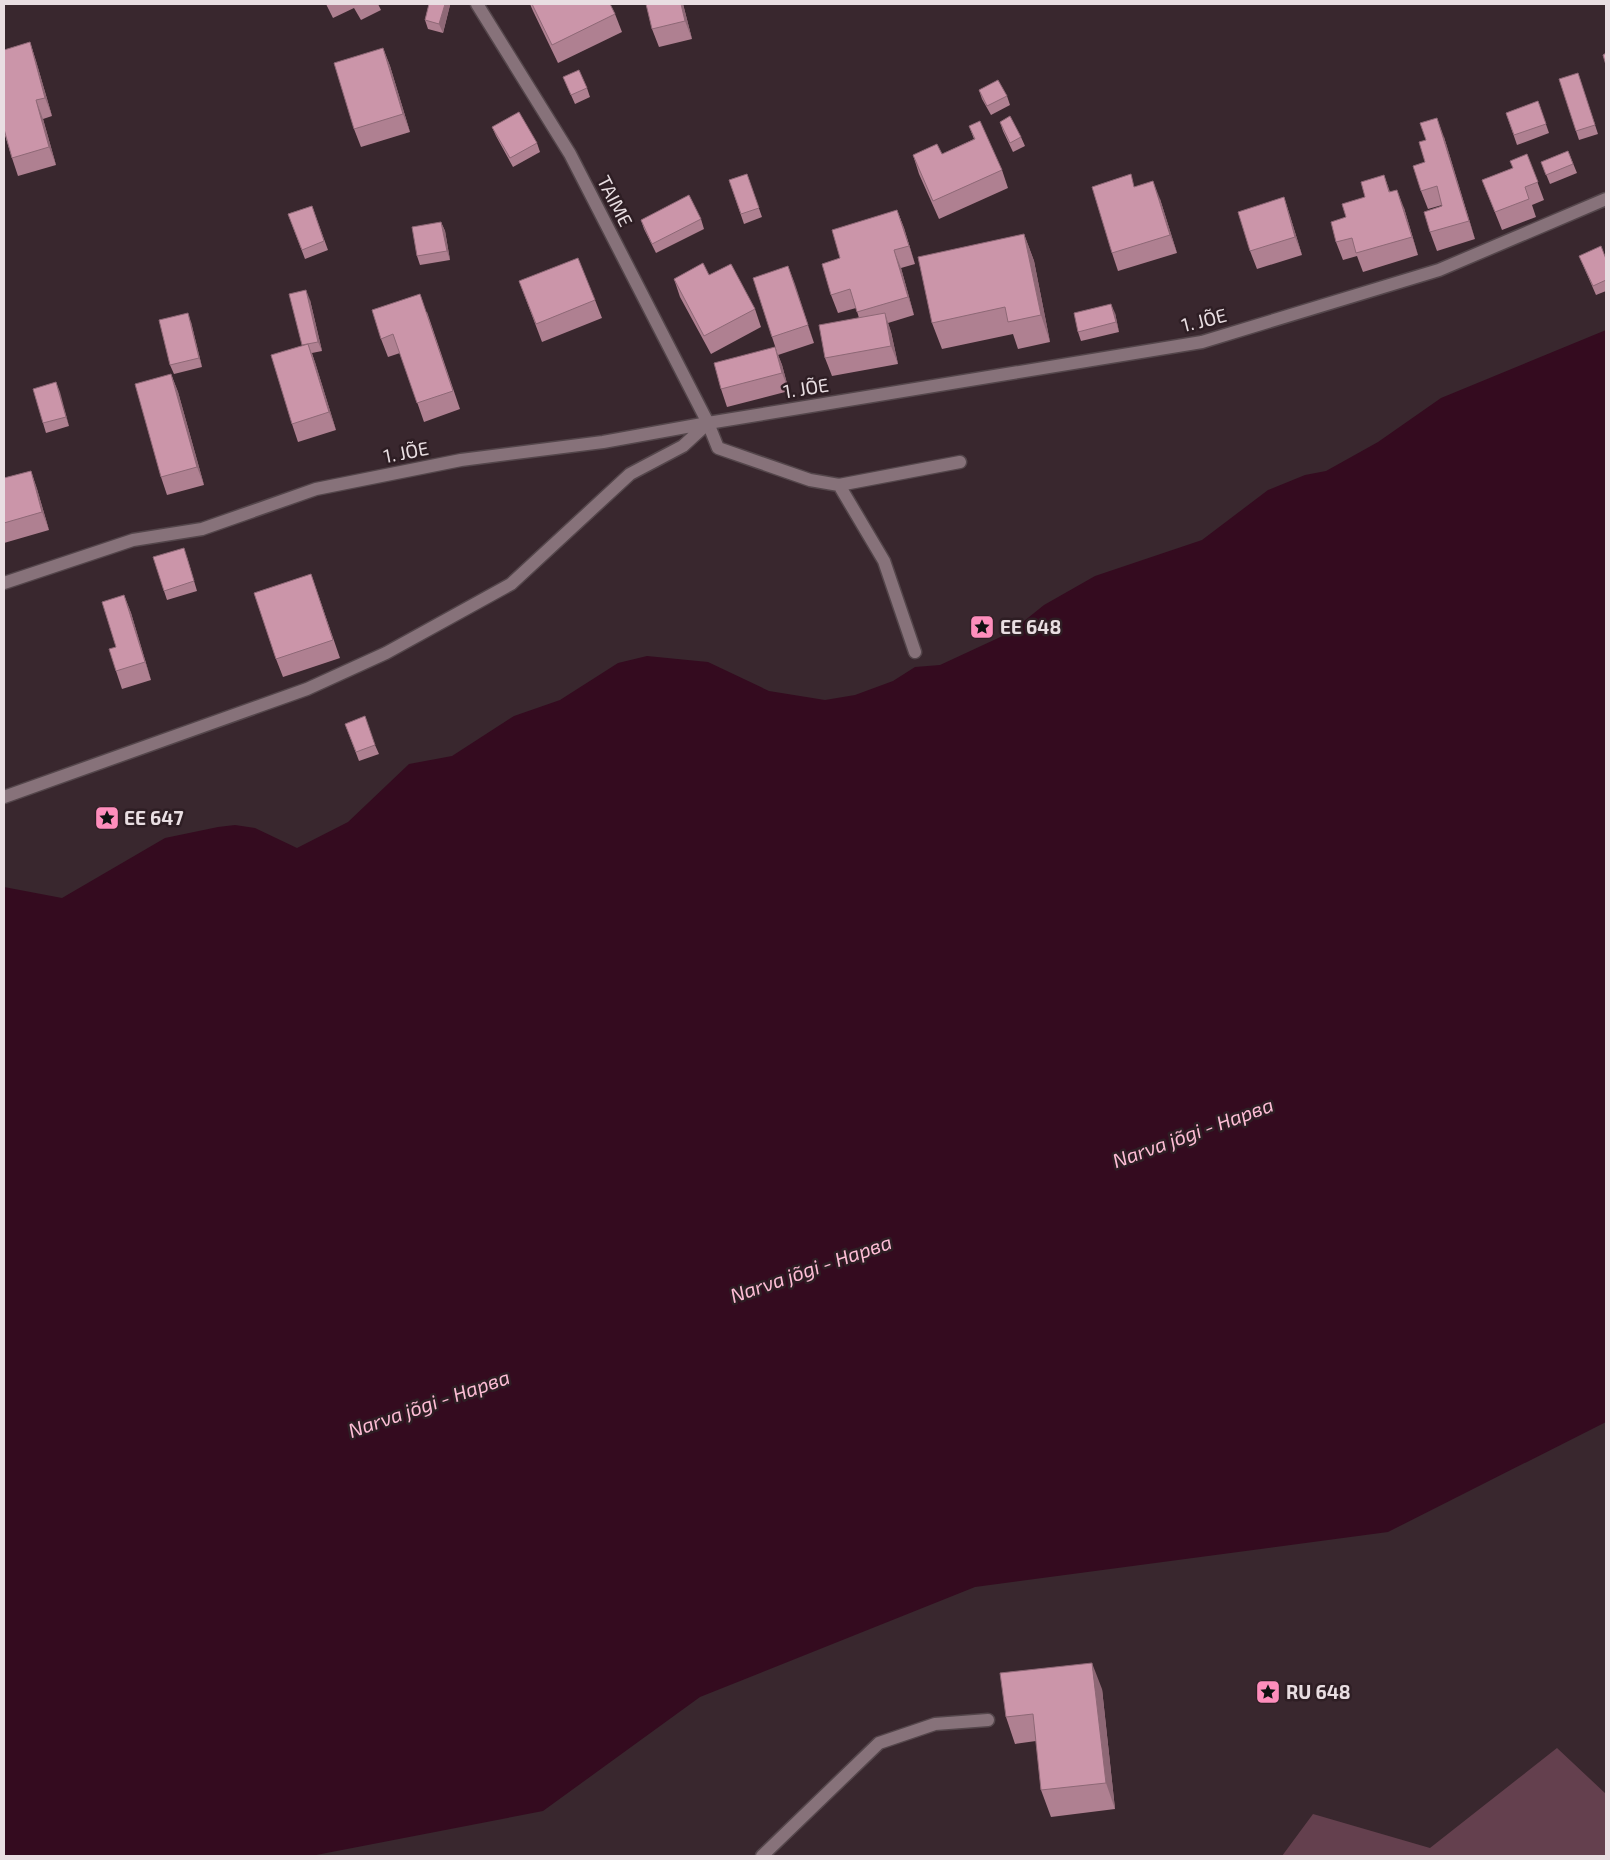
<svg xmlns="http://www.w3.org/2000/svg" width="1610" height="1860" viewBox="0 0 1610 1860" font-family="'Exo 2',sans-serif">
  <rect width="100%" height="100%" fill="#39272e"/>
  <path fill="#64404e" d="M1557 1748 1606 1794V1856H1282L1313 1814 1430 1848Z"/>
  <path fill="#340b1f" d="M1606 330V1422L1388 1532 975 1587 700 1697 543 1811 311 1856H4V887L62 898 165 838 218 827 235 825 255 828 297 848 348 822 409 764 452 756 514 716 560 700 618 663 647 656 708 662 769 691 825 700 855 695 893 681 915 667 940 665 1009 633 1044 605 1095 576 1202 540 1268 490 1305 475 1326 471 1378 442 1441 398Z"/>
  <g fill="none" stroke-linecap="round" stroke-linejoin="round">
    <defs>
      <path id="service" d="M708 423 718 448 810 480 839 485 960 462
        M839 485 884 561 915 652"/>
      <path id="minor" d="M477 4 570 154 708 423
        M4 583 133 540 202 529 316 489 461 460 603 442 708 423 1202 342 1439 270 1606 199
        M4 797 307 689 386 653 511 584 630 474 683 446 708 423
        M762 1856 879 1743 935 1724 988 1720"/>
    </defs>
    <use href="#service" stroke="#54464b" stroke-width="15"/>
    <use href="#minor" stroke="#54464b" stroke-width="15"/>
    <use href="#service" stroke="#87727a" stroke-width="12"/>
    <use href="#minor" stroke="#87727a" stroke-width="12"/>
  </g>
  <path fill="#af8091" d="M326 4H378L381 10 361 20 354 8 333 18Z
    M429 4H450V5L443 33 428 29 425 20Z
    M530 4H610L615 14 622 32 558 63 533 11Z
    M683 4 692 39 659 47 652 29Z
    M30 42 36 61 52 116 43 119 56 165 18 176 12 158 4 132V50Z
    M383 48 390 66 410 132 361 147 354 129Z
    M1578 73 1598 134 1579 140 1576 131Z
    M563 77 587 88 590 97 575 104Z
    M979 90 1007 96 1010 105 991 115 982 99Z
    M1538 101 1549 133 1517 145 1506 113Z
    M1000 122 1021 137 1025 146 1013 152 1003 131Z
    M969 126 1002 170 1008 188 939 219 919 174 913 155 942 154 974 139Z
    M492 127 537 143 540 152 513 167 496 136Z
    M1444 137 1475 239 1437 251 1430 232 1442 206V205L1428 209 1421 191 1425 162Z
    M1568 151 1577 173 1550 184 1541 162Z
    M1527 154 1544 200 1532 205 1536 217 1502 230 1482 180 1513 168Z
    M747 174 762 217 744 224 729 180Z
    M1384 175 1390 192 1404 208 1418 255 1363 272 1357 256 1343 260 1336 242 1346 217 1365 197Z
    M1135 186 1160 199 1177 253 1118 271 1112 253Z
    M1284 197 1290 216 1302 255 1257 269 1250 251Z
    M312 206 328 250 305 259 288 214Z
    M897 210 904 228 915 264 901 268 914 315 888 323 891 332 898 364 832 376 825 358 859 318 856 308 838 313 831 295 840 258Z
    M701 219 704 229 656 253 644 229 641 220Z
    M441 222 445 231 450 260 420 265 417 256Z
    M1024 234 1034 261 1050 342 1018 349 1013 334 942 349 932 323Z
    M1579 256 1606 259V291L1596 295Z
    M788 266 814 343 778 355 772 337Z
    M709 275 755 309 761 327 711 354 680 297 674 279Z
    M519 281 595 300 602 318 542 342Z
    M310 300 322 351 312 353 336 430 298 442 292 424 302 346Z
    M427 312 460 409 424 422 400 353 388 357 381 339Z
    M1115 313 1119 332 1081 341 1078 332Z
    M191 322 202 367 174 374 170 365Z
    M775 347 782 365 789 391 727 407 721 389Z
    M171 374 178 392 204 485 167 495 161 477Z
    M56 382 69 426 46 433 43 423Z
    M31 471 37 489 49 530 4 543V478Z
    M187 557 197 591 167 600 164 591Z
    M311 574 340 658 283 677 276 659Z
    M124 595 131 613 151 680 122 689 116 671V647Z
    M345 724 375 745 379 754 359 761Z
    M1102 1689 1115 1809 1051 1817 1041 1790 1036 1741 1015 1744 1006 1717Z"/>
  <path fill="#8e6876" d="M445 4H450V5L443 33 439 24Z
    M681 4H683L692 39 685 21Z
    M30 42 36 61 52 116 45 98Z
    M383 48 390 66 410 132 403 114Z
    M36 100 43 119 56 165 49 147Z
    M1437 118 1444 137 1475 239 1469 221Z
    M1153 181 1160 199 1177 253 1170 235Z
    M1397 190 1404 208 1418 255 1412 237Z
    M1284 197 1290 216 1302 255 1295 237Z
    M897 210 904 228 915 264Z
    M441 222 445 231 450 260 447 251Z
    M1024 234 1034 261 1050 342 1041 315Z
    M894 250 901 268 914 315 908 297Z
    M788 266 795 284 814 343 808 325Z
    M306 290 310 300 322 351 318 342Z
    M1111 304 1115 313 1119 332 1116 322Z
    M188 313 191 322 202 367 199 358Z
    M885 313 891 332 898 364 891 346Z
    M308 344 315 362 336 430 329 412Z
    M775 347 782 365 789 391 782 373Z
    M171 374 178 392 204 485 197 467Z
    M56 382 60 392 69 426 66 417Z
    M31 471 37 489 49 530 42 512Z
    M124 595 131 613 151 680 145 662Z
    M1092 1663 1102 1689 1115 1809 1106 1783Z"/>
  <path fill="#cb95a9" stroke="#8e6876" d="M429 4H445L439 24 425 20Z
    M532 4H610L615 14 552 45Z
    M646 4H681L685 21 652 29Z
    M30 42 45 98 36 100 49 147 12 158 4 129V50Z
    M383 48 403 114 354 129 334 63Z
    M1606 53V65L1603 55Z
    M579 70 587 88 571 95 563 77Z
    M1578 73 1595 125 1576 131 1559 79Z
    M998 80 1007 96 987 106 979 90Z
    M1538 101 1546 124 1514 135 1506 113Z
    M519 112 537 143 510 158 492 127Z
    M1010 116 1021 137 1010 143 1000 122Z
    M1437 118 1469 221 1430 232 1424 212 1442 206 1437 186 1421 191 1413 166 1425 162 1419 142 1426 140 1420 123Z
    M980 121 1002 170 933 201 913 155 937 144 942 154 975 139 969 126Z
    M1568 151 1573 164 1546 175 1541 162Z
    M1527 154 1538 182 1525 187 1529 199 1495 212 1482 180 1513 168 1510 161Z
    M747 174 759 208 741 214 729 180Z
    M1131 174 1134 187 1153 181 1170 235 1112 253 1092 187Z
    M1384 175 1389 192 1397 190 1412 237 1356 253 1352 238 1336 242 1331 222 1346 217 1342 204 1365 197 1361 182Z
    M689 195 701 219 652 244 641 220Z
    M1284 197 1295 237 1250 251 1238 212Z
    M312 206 324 241 302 250 288 214Z
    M897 210 909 246 894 250 908 297 857 312 850 289 831 295 822 264 840 258 832 230Z
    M441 222 447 251 417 256 412 227Z
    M1024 234 1041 315 1008 322 1005 307 932 323 918 257Z
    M1601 246 1606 259V280L1593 286 1579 256Z
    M578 258 595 300 536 324 519 281Z
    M703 263 709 275 731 264 755 309 704 336 674 279Z
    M788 266 808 325 772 337 753 278Z
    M306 290 318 342 302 345 289 294Z
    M420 294 453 391 417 403 393 334 381 339 372 310Z
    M1111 304 1116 322 1078 332 1074 313Z
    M188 313 199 358 170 365 159 320Z
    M885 313 891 346 825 358 819 325Z
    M308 344 329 412 292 424 271 355Z
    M775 347 782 373 721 389 714 363Z
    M171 374 197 467 161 477 135 384Z
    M56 382 66 417 43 423 33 389Z
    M31 471 42 512 4 523V478Z
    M184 548 194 581 164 591 153 557Z
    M311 574 333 640 276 659 254 593Z
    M124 595 145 662 116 671 109 649 116 647 102 602Z
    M365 716 375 745 356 752 345 724Z
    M1092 1663 1106 1783 1041 1790 1033 1714 1006 1717 1000 1673Z"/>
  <defs>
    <symbol id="sight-square" viewBox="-11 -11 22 22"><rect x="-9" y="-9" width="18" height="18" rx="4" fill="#fe8ebc" stroke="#2e1e24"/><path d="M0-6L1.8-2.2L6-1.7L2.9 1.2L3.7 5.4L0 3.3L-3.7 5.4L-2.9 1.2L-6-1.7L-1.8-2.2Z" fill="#111"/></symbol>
  </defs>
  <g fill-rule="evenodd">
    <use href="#sight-square" x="968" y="613" width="28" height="28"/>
    <use href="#sight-square" x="93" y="804" width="28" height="28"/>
    <use href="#sight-square" x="1254" y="1678" width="28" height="28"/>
  </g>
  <g text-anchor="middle" stroke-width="5" stroke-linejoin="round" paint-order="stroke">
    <g font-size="19" fill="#e9dee2" stroke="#2e1e24">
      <text transform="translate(615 201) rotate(63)" y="7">TAIME</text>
      <text transform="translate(1204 320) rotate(-14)" y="7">1. JÕE</text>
      <text transform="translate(806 388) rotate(-9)" y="7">1. JÕE</text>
      <text transform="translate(406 452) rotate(-11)" y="7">1. JÕE</text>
    </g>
    <g font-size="19" font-weight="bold" fill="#e9dee2" stroke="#2e1e24" text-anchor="start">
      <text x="1000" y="634">EE 648</text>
      <text x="124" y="825">EE 647</text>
      <text x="1286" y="1699">RU 648</text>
    </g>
    <g font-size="20" font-style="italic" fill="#fdbdd5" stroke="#2e1e24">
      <text transform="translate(1193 1133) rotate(-20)" y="7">Narva jõgi - Нарва</text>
      <text transform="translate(811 1269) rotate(-19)" y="7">Narva jõgi - Нарва</text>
      <text transform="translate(429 1404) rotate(-19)" y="7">Narva jõgi - Нарва</text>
    </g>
  </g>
  <rect width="1610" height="1860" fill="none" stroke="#e9dee2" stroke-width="10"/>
</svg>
